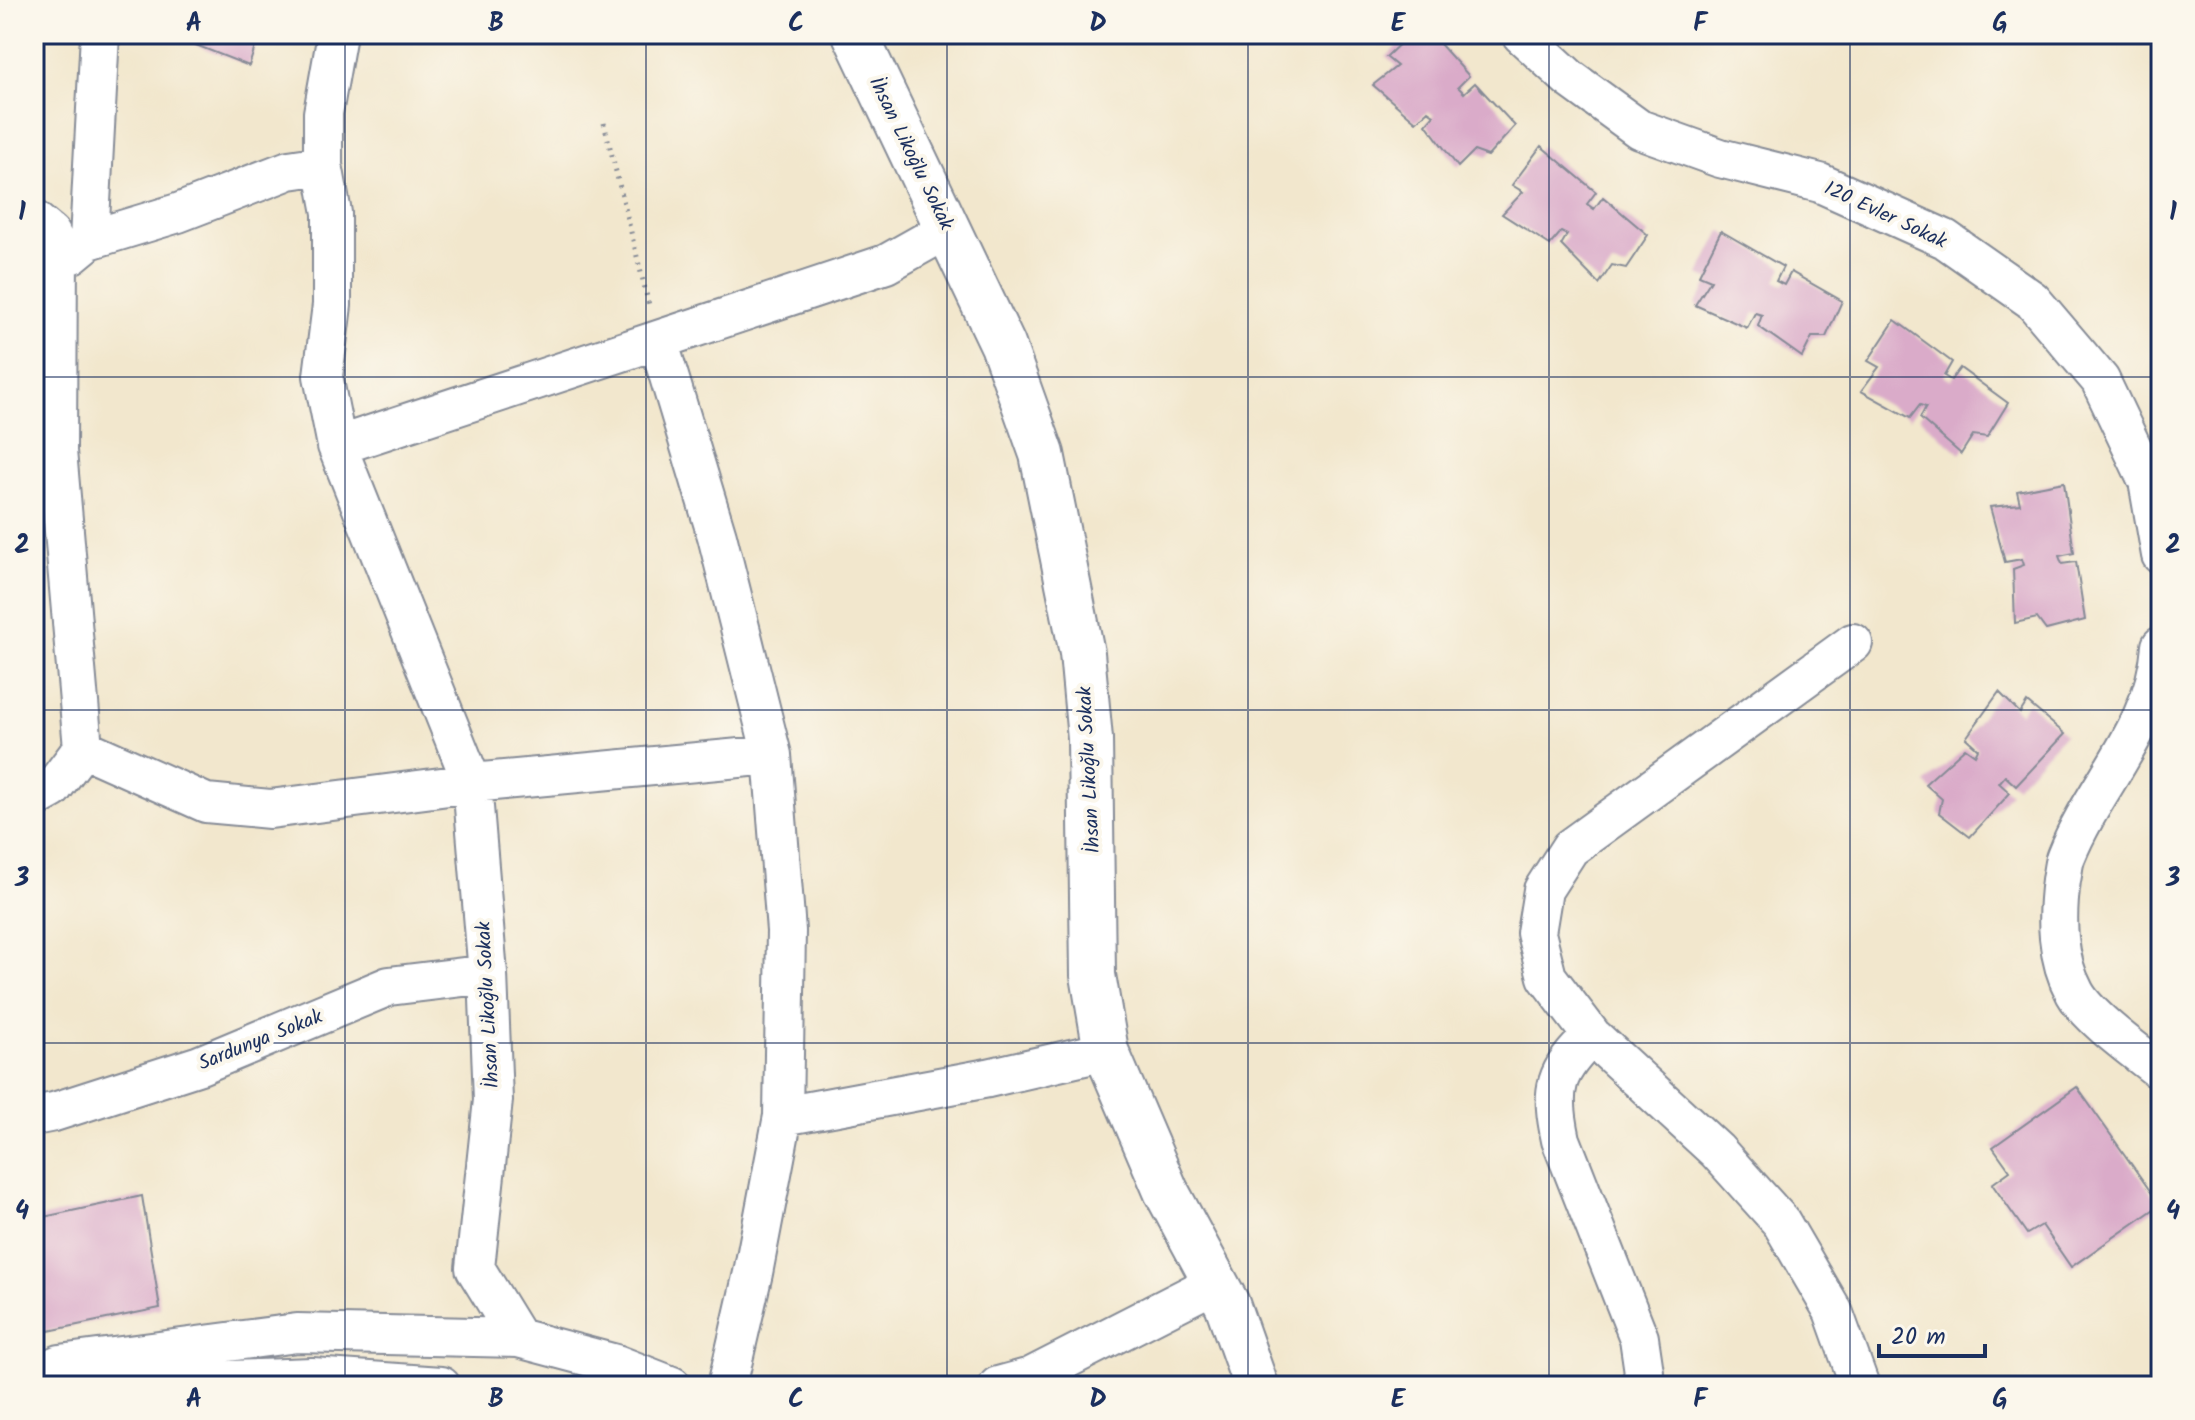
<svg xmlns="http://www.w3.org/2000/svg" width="2195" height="1420" viewBox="0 0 2195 1420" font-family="Kalam,sans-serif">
  <rect width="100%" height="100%" fill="#fbf7ec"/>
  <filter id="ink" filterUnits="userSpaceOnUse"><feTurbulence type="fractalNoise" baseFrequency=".0125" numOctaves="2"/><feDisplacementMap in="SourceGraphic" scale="16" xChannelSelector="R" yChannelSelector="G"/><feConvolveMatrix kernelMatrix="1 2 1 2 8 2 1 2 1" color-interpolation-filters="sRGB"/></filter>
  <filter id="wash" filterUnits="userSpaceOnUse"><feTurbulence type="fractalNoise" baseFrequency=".006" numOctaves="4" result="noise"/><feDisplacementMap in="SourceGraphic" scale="32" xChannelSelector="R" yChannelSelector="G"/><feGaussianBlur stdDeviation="1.8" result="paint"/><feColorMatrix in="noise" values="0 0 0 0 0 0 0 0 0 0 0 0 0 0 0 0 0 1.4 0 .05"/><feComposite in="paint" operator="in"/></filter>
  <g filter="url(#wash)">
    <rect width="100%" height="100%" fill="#f2e7cd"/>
    <g id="blocks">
      <path fill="#daabc9" d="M34 34H39L36 65H34Z
        M168 34H259L249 66Z
        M1410 34H1431L1469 76 1458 87 1464 93 1475 83 1515 126 1488 156 1474 151 1458 167 1426 124 1434 115 1428 111 1416 122 1373 85 1397 66 1386 57Z
        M1541 146 1596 192 1587 204 1594 209 1603 197 1648 235 1626 268 1612 265 1599 284 1561 245 1567 235 1561 232 1550 245 1502 214 1523 192 1512 185Z
        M1721 231 1783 267 1776 281 1784 285 1791 272 1842 301 1826 337H1812L1802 357 1758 326 1762 315 1755 313 1747 328 1695 305 1711 280 1699 275Z
        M1895 320 1952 362 1944 376 1951 380 1960 368 2008 403 1987 437 1973 435 1961 454 1920 418 1926 407 1920 405 1910 418 1861 391 1879 367 1868 361Z
        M2064 482 2074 553 2059 556 2062 564 2076 562 2085 620 2046 630 2037 618 2015 623 2013 569 2024 565 2022 559 2005 562 1990 507 2020 504 2017 491Z
        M1999 692 2020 713 2027 702 2065 734 2016 786 2005 776 1999 783 2010 793 1970 837 1939 813 1942 799 1925 784 1965 748 1975 755 1978 749 1966 738Z
        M2077 1087 2160 1205 2071 1267 2042 1225 2027 1234 1992 1184 2010 1171 1993 1147Z
        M142 1196 160 1308 34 1334V1219Z"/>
    </g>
  </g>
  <g filter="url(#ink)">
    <use href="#blocks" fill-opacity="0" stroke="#868b96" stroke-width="2"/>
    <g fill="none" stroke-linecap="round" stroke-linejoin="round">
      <defs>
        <path id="minor" d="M1521 34 1569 78 1639 129 1720 158 1820 183 1945 239 2032 300 2100 380 2148 481 2161 555
          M323 165V113L337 34
          M34 220 51 234 58 249 57 451 83 748 52 789 34 799
          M89 240 178 213 289 170 323 165 332 213V305L323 376 337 446 472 783 488 974 493 1100 475 1268 518 1338
          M72 254 89 240 100 34
          M658 340 886 264 950 228
          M337 446 658 340 717 536 772 755 786 931 783 1116 753 1273 727 1386
          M1853 643 1570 848 1543 890 1536 933 1547 977 1592 1036 1717 1151 1781 1222 1833 1311 1860 1386
          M2161 646C2155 728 2095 784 2066 856 2063 863 2063 872 2061 880 2056 918 2056 958 2075 993 2089 1018 2137 1052 2161 1071
          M83 748 206 803 270 809 472 783 772 755
          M1592 1036C1554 1072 1550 1089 1561 1140L1639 1338 1644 1372 1640 1386
          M34 1116 54 1112 200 1065 389 986 488 974
          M783 1116 988 1078 1106 1051
          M34 1375 60 1364 297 1333 518 1338 616 1364 672 1386
          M69 1386 312 1377 441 1386
          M998 1386 1031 1377 1215 1283"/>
        <path id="tertiary" d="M855 34 1003 345 1042 454 1082 653 1090 739 1093 975 1106 1051 1166 1191 1227 1304 1256 1386"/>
      </defs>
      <use href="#minor" stroke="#868b96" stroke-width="42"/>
      <use href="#tertiary" stroke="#868b96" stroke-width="48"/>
      <path stroke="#868b96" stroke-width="5" stroke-dasharray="2 6" stroke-linecap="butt" d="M604 123 649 305"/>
      <use href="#minor" stroke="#fff" stroke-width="38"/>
      <use href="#tertiary" stroke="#fff" stroke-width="44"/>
    </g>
  </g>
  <path fill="none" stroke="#1b2f5e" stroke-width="2" stroke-opacity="0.55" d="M345 34V1386M646 34V1386M947 34V1386M1248 34V1386M1549 34V1386M1850 34V1386M34 377H2161M34 710H2161M34 1043H2161"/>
  <g text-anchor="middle" stroke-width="8" stroke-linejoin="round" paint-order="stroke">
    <g font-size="20" fill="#1b2f5e" stroke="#fbf7ec">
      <text transform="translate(912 153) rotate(64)" y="7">İhsan Likoğlu Sokak</text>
      <text transform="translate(1886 214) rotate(25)" y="7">120 Evler Sokak</text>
      <text transform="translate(1088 770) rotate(-93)" y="7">İhsan Likoğlu Sokak</text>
      <text transform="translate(487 1005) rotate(-93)" y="7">İhsan Likoğlu Sokak</text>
      <text transform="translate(260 1039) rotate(-22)" y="7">Sardunya Sokak</text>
    </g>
  </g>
  <rect width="2195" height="1420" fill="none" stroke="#fbf7ec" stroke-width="88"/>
  <path d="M1879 1344v12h106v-12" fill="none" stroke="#1b2f5e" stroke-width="4"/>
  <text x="1891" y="1344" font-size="24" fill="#1b2f5e" stroke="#fbf7ec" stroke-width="6" paint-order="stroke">20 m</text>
  <rect x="44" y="44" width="2107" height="1332" fill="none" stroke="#1b2f5e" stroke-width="3"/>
  <g font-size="26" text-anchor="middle" font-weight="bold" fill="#1b2f5e">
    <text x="194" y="31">A</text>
    <text x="496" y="31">B</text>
    <text x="796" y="31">C</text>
    <text x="1098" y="31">D</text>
    <text x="1398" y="31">E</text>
    <text x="1700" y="31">F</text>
    <text x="2000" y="31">G</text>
    <text x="22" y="220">1</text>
    <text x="2173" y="220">1</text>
    <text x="22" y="553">2</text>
    <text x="2173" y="553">2</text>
    <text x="22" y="886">3</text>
    <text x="2173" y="886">3</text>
    <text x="22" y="1219">4</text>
    <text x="2173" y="1219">4</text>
    <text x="194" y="1407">A</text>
    <text x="496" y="1407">B</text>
    <text x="796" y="1407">C</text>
    <text x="1098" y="1407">D</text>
    <text x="1398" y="1407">E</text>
    <text x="1700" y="1407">F</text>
    <text x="2000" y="1407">G</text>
  </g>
</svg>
